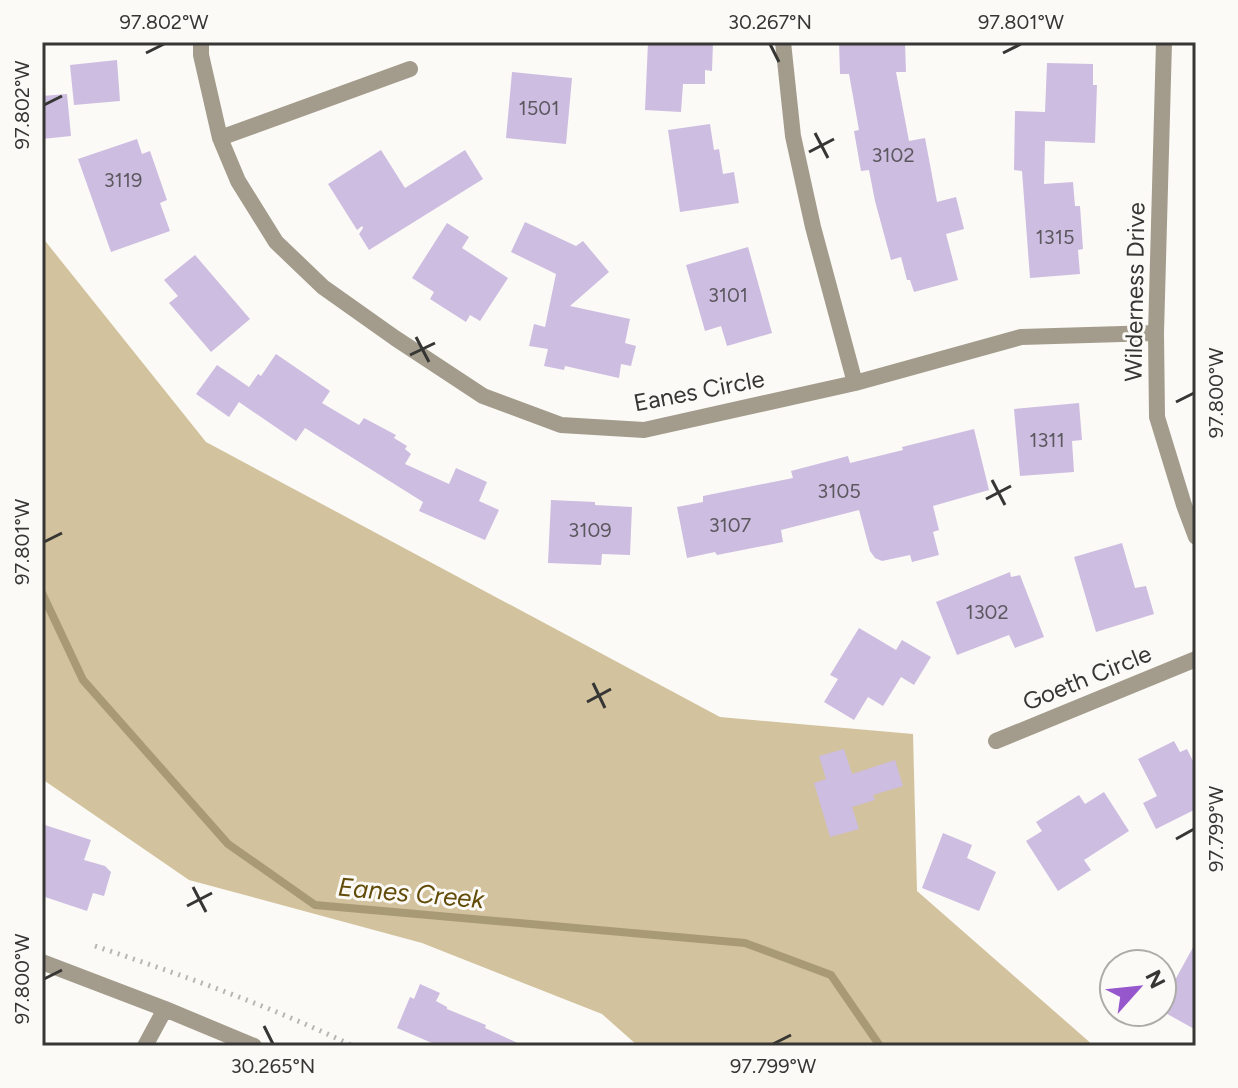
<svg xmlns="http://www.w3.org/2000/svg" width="1238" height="1088" viewBox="0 0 1238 1088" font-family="Figtree,sans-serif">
  <rect width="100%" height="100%" fill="#fcfaf6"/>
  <path fill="#d2c29d" d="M42 237 206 442 720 717 913 734 917 891 1094 1046H638L602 1014 422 943 189 880 42 779Z"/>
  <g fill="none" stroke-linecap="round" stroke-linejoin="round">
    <path stroke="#a99a76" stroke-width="8" d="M42 593 83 680 228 844 315 905 745 943 831 975 880 1046"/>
  </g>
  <path fill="#cdbde1" d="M648 42H713L712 71 705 70V84H683L681 112 645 110Z
    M839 42H905L906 72H896L909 141 925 138 937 202 956 197 964 229 946 234 958 280 914 292 910 280H907L901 257 891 260 875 201 869 170 861 171 854 131 859 130 849 74H840Z
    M117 60 120 101 74 105 70 65Z
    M1047 63 1093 64V85H1097L1095 143 1045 141 1044 184 1073 182 1075 206H1080L1083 249 1078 250 1080 274 1030 278 1022 171 1014 170 1015 111 1045 112Z
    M512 72 572 78 566 144 506 138Z
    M67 94 71 136 42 139V96Z
    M710 124 714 150 719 149 723 174 734 172 739 203 680 212 668 130Z
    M137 139 142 154 150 151 167 200 160 203 170 231 111 252 78 159Z
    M381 150 405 188 465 150 483 179 369 250 359 234 363 228 362 226 357 230 328 184Z
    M525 222 576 246 583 241 609 272 570 306 630 319 625 343 636 346 631 366 621 364 619 378 565 366 564 370 544 366 548 349 529 346 534 324 545 327 556 274 511 252Z
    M447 223 469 237 462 248 508 278 480 321 470 315 466 322 430 299 434 292 412 278Z
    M748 247 772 333 727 346 721 326 705 331 686 265Z
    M195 255 250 319 211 352 169 303 178 296 164 280Z
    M276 354 330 391 322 403 359 425 364 418 396 435 394 438 407 446 405 449 411 454 405 464 449 484 456 468 487 482 479 501 499 510 485 540 419 511 423 502 305 428 296 441 239 402 229 417 196 394 217 365 249 387 258 374 261 376Z
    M1079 403 1082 440 1072 441 1074 472 1020 476 1014 409Z
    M974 429 989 490 933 506 939 530 933 532 939 555 912 562 910 555 882 561 875 558 870 551 859 510 781 530 783 542 717 555 715 552 687 558 677 507 703 502V496L793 478 791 471 848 456 850 463 903 450 902 447Z
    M551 500 595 502V505L632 507 630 555 602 554 601 565 548 563Z
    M1122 543 1135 588 1146 586 1154 614 1096 632 1074 557Z
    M1010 572 1011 577 1020 575 1044 637 1015 648 1009 635 957 655 936 602Z
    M859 628 896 650 902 640 931 657 914 685 901 677 883 706 868 697 854 720 824 702 838 679 830 675Z
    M1174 741 1180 752 1187 749 1196 767V809L1156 829 1143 803 1157 796 1138 759Z
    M844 749 852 774 895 760 903 786 873 795 875 800 852 807 859 829 830 837 814 783 826 779 819 756Z
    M1104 792 1129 831 1084 860 1091 870 1058 891 1026 841 1042 831 1036 822 1079 795 1085 804Z
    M42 824 91 840 84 860 105 866 111 872 104 896 93 893 87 911 42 896Z
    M943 833 972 845 967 858 996 872 979 911 922 888Z
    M1196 942V1030L1162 1011V974L1175 980Z
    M420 984 440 993 436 1001 447 1007V1009L486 1025 485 1028 524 1046H439L397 1028 410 997 414 999Z"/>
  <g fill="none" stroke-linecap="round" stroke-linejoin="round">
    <path stroke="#b8b6b3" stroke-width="5" stroke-dasharray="2 6" stroke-linecap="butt" d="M95 946C182 975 270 1006 353 1046"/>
    <path stroke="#a39c8c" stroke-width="16" d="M201 42V55L220 138 238 181 276 242 323 287 395 338 483 396 561 425 644 430 855 383 1021 337 1156 333
      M783 42 793 136 813 227 855 383
      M1164 42 1156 333 1157 417 1184 505 1196 537
      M220 138 410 69
      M996 741 1196 659
      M42 962 165 1009 254 1046
      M145 1046 165 1009"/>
  </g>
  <path fill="none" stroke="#363634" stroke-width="3" d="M770 44 779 62M146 53 164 44M1003 53 1021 44M44 105 62 96M815 133 828 158M809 152 834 139M416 337 429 362M410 355 435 343M1176 402 1194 393M992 480 1005 505M986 499 1011 486M44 542 62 533M593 683 605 708M587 702 611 689M1176 839 1194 829M193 887 206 912M187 906 212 893M44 979 62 970M264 1026 273 1044M773 1044 791 1035"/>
  <g text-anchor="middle" stroke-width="6" stroke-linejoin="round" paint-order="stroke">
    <g font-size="20" fill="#5c585f">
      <text x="539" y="115">1501</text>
      <text x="893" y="162">3102</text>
      <text x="123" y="187">3119</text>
      <text x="1055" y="244">1315</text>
      <text x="728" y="302">3101</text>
      <text x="1047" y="447">1311</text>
      <text x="839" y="498">3105</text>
      <text x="730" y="532">3107</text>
      <text x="590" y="537">3109</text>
      <text x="987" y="619">1302</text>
    </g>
    <g font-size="24" fill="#363634" stroke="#fcfaf6">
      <text transform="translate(1135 292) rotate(-89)" y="8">Wilderness Drive</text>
      <text transform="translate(699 391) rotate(-11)" y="8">Eanes Circle</text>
      <text transform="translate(1087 678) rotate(-22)" y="8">Goeth Circle</text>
    </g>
    <g font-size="26" font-style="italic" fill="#624c09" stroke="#fcfaf6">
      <text transform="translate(411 893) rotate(5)" y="9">Eanes Creek</text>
    </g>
  </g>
  <rect width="1238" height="1088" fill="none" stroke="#fcfaf6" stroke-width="88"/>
  <g transform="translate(1138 988) rotate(63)"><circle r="38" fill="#fcfaf6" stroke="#adaca8" stroke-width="2"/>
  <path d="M0-6L14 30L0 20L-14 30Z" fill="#9657cd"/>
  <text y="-12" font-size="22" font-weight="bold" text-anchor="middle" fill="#363634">N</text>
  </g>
  <rect x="44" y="44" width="1150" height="1000" fill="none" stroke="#363634" stroke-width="3"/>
  <g font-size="20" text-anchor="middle" fill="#363634">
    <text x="164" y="29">97.802°W</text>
    <text x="770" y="29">30.267°N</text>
    <text x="1021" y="29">97.801°W</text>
    <text transform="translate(22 105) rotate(-90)" y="7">97.802°W</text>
    <text transform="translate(1216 393) rotate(-90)" y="7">97.800°W</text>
    <text transform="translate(22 542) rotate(-90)" y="7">97.801°W</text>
    <text transform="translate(1216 829) rotate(-90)" y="7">97.799°W</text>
    <text transform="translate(22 979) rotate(-90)" y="7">97.800°W</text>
    <text x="273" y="1073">30.265°N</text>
    <text x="773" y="1073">97.799°W</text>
  </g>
</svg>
